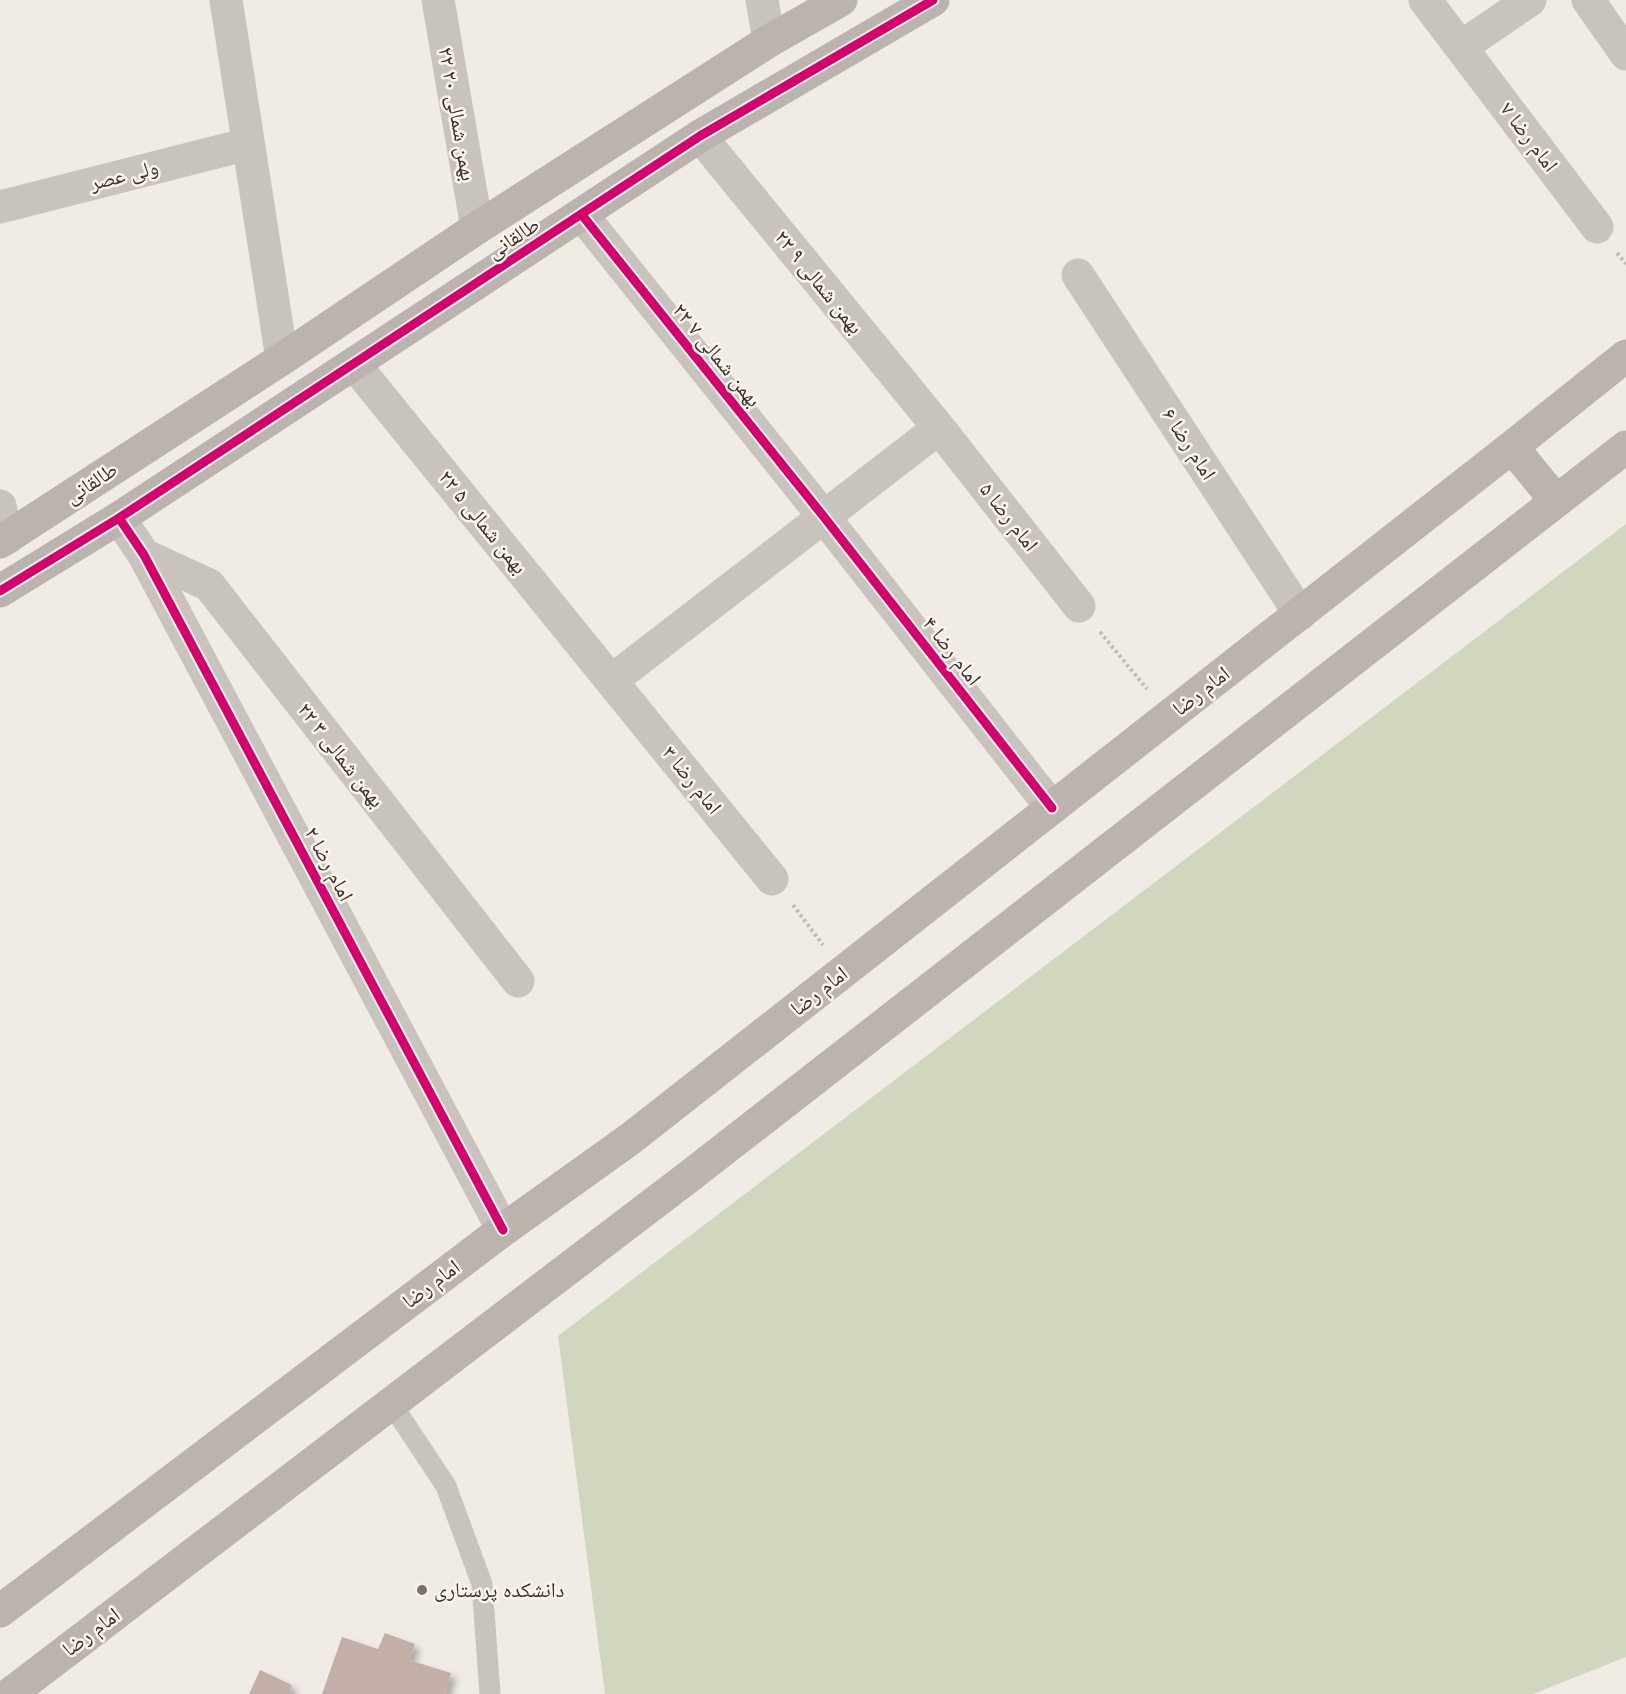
<svg xmlns="http://www.w3.org/2000/svg" width="1626" height="1694" viewBox="0 0 1626 1694" font-family="Montserrat,'Noto Naskh Arabic',sans-serif">
  <defs>
    <filter id="shadow"><feDropShadow dx="5.5" dy="5.5" stdDeviation="3" flood-color="#0004"/></filter>
  </defs>
  <rect width="100%" height="100%" fill="#f0ebe5"/>
  <path fill="#d1d6bf" d="M1626 524V1657L1533 1694H605L558 1336Z"/>
  <path fill="#c3afa7" filter="url(#shadow)" d="M385 1633 415 1644 409 1660 451 1673 445 1694H322L342 1637 378 1649Z
    M260 1670 292 1685 289 1694H249Z"/>
  <g fill="none" stroke-linecap="round" stroke-linejoin="round">
    <path stroke="#c2bbb6" stroke-width="4" stroke-dasharray="3 3" stroke-linecap="butt" d="M1617 253 1626 264
      M1100 632 1147 689
      M793 905 823 945"/>
    <path stroke="#c9c3be" stroke-width="21" d="M391 1403 446 1486 482 1584 490 1694"/>
    <path stroke="#c9c3be" stroke-width="33" d="M226 0 282 359
      M438 0 477 228
      M762 0 769 41
      M1425 0 1597 227
      M1588 0 1626 54
      M1461 47 1530 0
      M700 136 939 428 1079 606
      M0 207 248 144
      M582 215 824 517 1052 808
      M1078 275 1300 614
      M354 364 772 879
      M0 506 7 538
      M119 518 144 555 503 1230
      M144 555 209 585 518 981
      M611 681 939 428"/>
    <path stroke="#bab3ae" stroke-width="33" d="M1512 447 1556 501
      M0 542 282 359 477 228 769 41 841 0
      M0 591 119 518 700 136 933 0
      M0 1611 503 1230 630 1139 1512 447 1626 356
      M10 1694 691 1175 1626 447"/>
    <defs>
      <path id="cycleway" d="M582 215 824 517 1052 808
        M119 518 144 555 503 1230
        M0 591 119 518 700 136 933 0"/>
    </defs>
    <use href="#cycleway" stroke="#fbf5ee" stroke-width="13"/>
    <use href="#cycleway" stroke="#d6006c" stroke-width="9"/>
  </g>
  <circle fill="#7a716c" stroke="#fbf5ee" stroke-width="2" cx="422" cy="1590" r="6"/>
  <g text-anchor="middle" stroke-width="5" stroke-linejoin="round" paint-order="stroke">
    <g font-size="21" fill="#3b302b" stroke="#fbf5ee">
      <text transform="translate(457 114) rotate(80)" y="7">۲۲ بهمن شمالی ۲۰</text>
      <text transform="translate(1529 137) rotate(53)" y="7">امام رضا ۷</text>
      <text transform="translate(124 175) rotate(-14)" y="7">ولی عصر</text>
      <text transform="translate(513 238) rotate(-33)" y="7">طالقانی</text>
      <text transform="translate(819 282) rotate(51)" y="7">۲۲ بهمن شمالی ۹</text>
      <text transform="translate(717 355) rotate(51)" y="7">۲۲ بهمن شمالی ۷</text>
      <text transform="translate(1189 444) rotate(57)" y="7">امام رضا ۶</text>
      <text transform="translate(91 483) rotate(-33)" y="7">طالقانی</text>
      <text transform="translate(1009 517) rotate(52)" y="7">امام رضا ۵</text>
      <text transform="translate(483 522) rotate(51)" y="7">۲۲ بهمن شمالی ۵</text>
      <text transform="translate(952 651) rotate(52)" y="7">امام رضا ۴</text>
      <text transform="translate(1201 691) rotate(-38)" y="7">امام رضا</text>
      <text transform="translate(341 755) rotate(52)" y="7">۲۲ بهمن شمالی ۳</text>
      <text transform="translate(692 780) rotate(51)" y="7">امام رضا ۳</text>
      <text transform="translate(329 864) rotate(62)" y="7">امام رضا ۲</text>
      <text transform="translate(819 991) rotate(-38)" y="7">امام رضا</text>
      <text transform="translate(431 1284) rotate(-37)" y="7">امام رضا</text>
      <text transform="translate(91 1632) rotate(-37)" y="7">امام رضا</text>
    </g>
    <g font-size="21" fill="#3b302b" stroke="#fbf5ee" text-anchor="start">
      <text x="434" y="1597">دانشکده پرستاری</text>
    </g>
  </g>
</svg>
